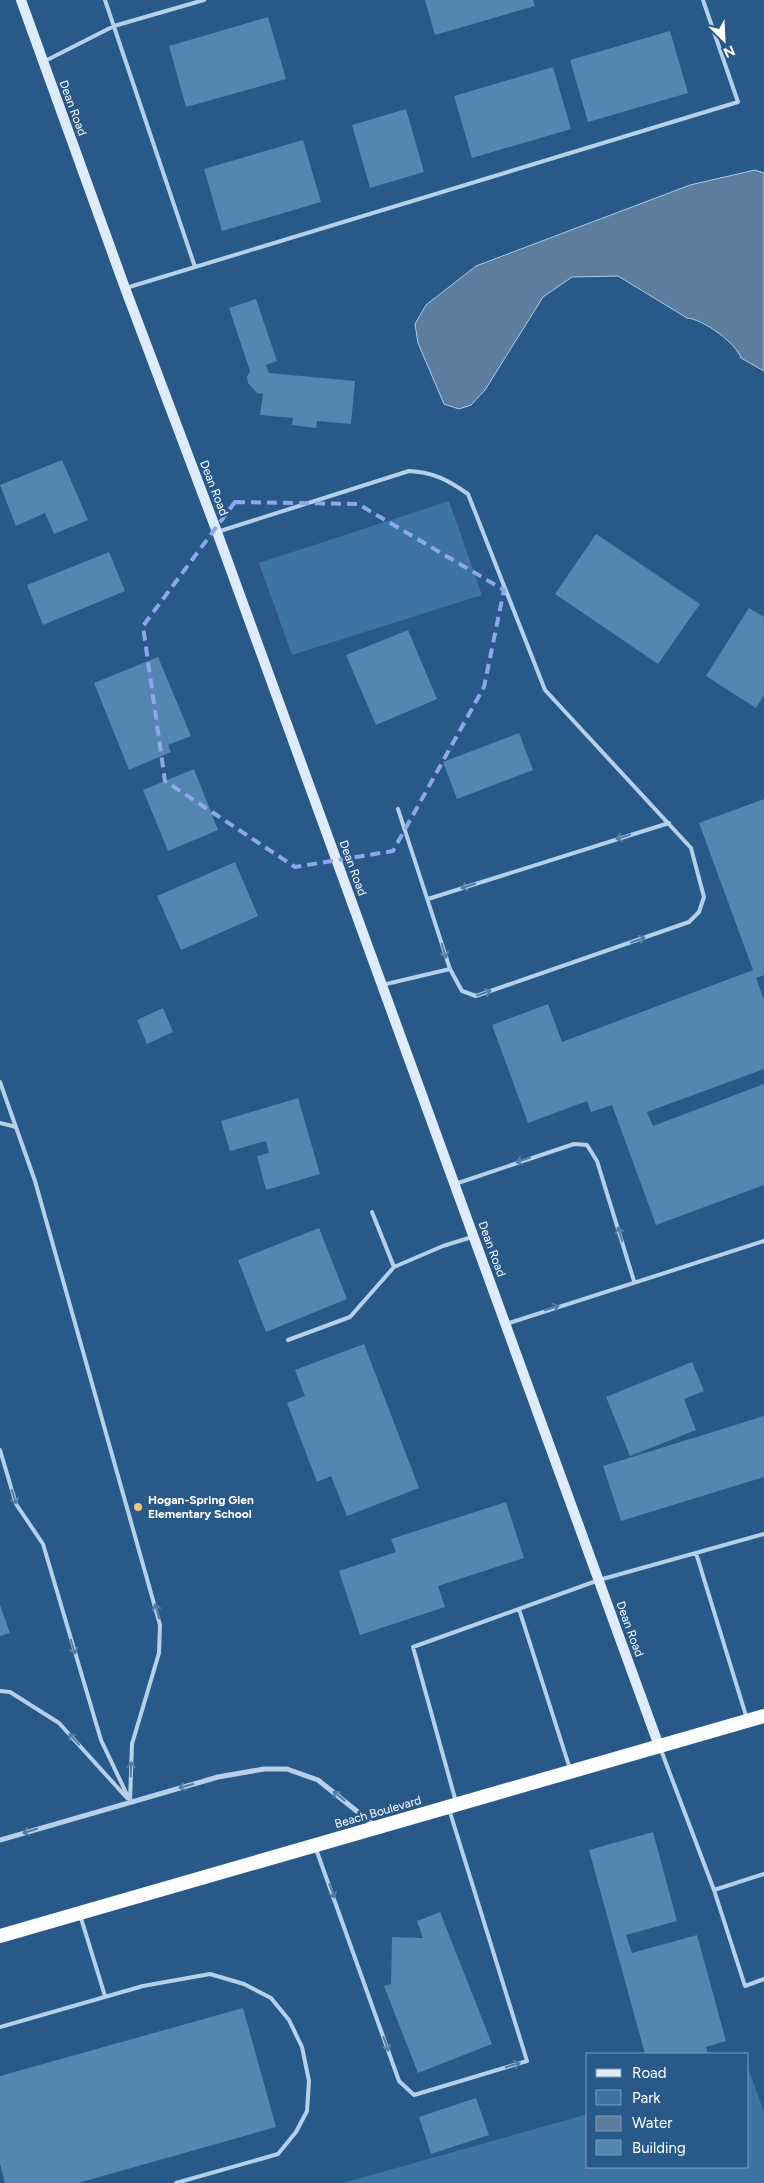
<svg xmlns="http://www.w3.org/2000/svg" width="764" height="2183" font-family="Figtree,sans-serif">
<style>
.green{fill:#3d74a4}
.water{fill:#5c7d9d;stroke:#aacce9}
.building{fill:#5585b1}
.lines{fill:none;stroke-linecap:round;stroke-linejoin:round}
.service{stroke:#b5d0e8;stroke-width:4}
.minor{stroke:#b5d0e8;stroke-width:5}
.secondary{stroke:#dfebf8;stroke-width:10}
.trunk{stroke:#fbfdfe;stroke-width:14}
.oneway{stroke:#527da5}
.marked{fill:none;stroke:#8ea6ec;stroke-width:4;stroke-dasharray:10 6;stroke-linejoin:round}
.poi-dot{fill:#f0c67c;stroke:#285988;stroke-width:2}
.labels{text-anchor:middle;stroke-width:5;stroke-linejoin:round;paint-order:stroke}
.street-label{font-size:12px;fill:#fff;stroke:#285988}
.poi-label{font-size:12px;font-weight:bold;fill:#fff;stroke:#285988;text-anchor:start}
</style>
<rect width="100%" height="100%" fill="#285988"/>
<path class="green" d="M 449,501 L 482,595 L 292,655 L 259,563 Z
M 748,2068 L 764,2112 L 764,2183 L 343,2183 L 588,2114 L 588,2167 L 748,2167 Z"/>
<path class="water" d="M 755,170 L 764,173 L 764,371 L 741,358 C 736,343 703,319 687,318 L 618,276 L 572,277 L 543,297 L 485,390 L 471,405 L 459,409 L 444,404 L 418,343 L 415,324 L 426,305 L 476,266 L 690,185 Z"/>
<path class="building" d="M 425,0 L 533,0 L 535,6 L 435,35 Z
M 268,17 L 286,79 L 186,107 L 169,46 Z
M 670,31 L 688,93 L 588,122 L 570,60 Z
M 553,67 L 571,129 L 472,158 L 454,96 Z
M 406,109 L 424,172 L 370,188 L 352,125 Z
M 303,140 L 321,202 L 222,231 L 204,169 Z
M 256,299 L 277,361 L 266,365 L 269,373 L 355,381 L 351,424 L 317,421 L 316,428 L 292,425 L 293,418 L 260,415 L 263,394 L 257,393 L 248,383 L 247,377 L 250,371 L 229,308 Z
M 62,460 L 88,520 L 54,534 L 45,513 L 16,526 L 0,485 Z
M 596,534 L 700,604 L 658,664 L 555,594 Z
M 109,552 L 125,591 L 43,625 L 27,585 Z
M 749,608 L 764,617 L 764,695 L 756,708 L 706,676 Z
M 408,630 L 437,699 L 376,725 L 346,655 Z
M 158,657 L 191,736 L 168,745 L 171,752 L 129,770 L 94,683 Z
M 519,733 L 533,770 L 457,799 L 443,762 Z
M 194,769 L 218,830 L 168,851 L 143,790 Z
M 764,799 L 764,975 L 756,978 L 764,1000 L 764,1069 L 647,1112 L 653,1126 L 764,1084 L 764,1185 L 656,1225 L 612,1105 L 591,1112 L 587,1101 L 528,1123 L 492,1025 L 548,1004 L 562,1042 L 753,970 L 699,823 Z
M 235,862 L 258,916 L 181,950 L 157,896 Z
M 163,1008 L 173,1032 L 147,1044 L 137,1020 Z
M 298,1098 L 320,1174 L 266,1190 L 257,1156 L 269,1153 L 266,1141 L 230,1151 L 221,1121 Z
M 319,1228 L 347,1299 L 266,1332 L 238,1260 Z
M 364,1344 L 419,1488 L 347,1516 L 331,1476 L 317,1482 L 287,1403 L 305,1396 L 295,1370 Z
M 692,1362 L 704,1391 L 684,1399 L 696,1430 L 630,1456 L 606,1397 Z
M 764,1416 L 764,1477 L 621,1521 L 603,1466 Z
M 506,1502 L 524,1558 L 438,1586 L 445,1607 L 360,1635 L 339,1571 L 396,1552 L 391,1539 Z
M 0,1605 L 10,1633 L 0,1636 Z
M 653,1832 L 677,1921 L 626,1935 L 632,1953 L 697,1935 L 726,2041 L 706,2047 L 708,2054 L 645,2054 L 589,1850 Z
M 440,1912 L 492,2044 L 418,2073 L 384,1986 L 391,1984 L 392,1937 L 423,1938 L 417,1921 Z
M 243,2008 L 276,2127 L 78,2183 L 5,2183 L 0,2164 L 0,2076 Z
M 476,2098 L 489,2135 L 431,2154 L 419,2117 Z"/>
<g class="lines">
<path class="service" d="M 105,0 L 195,267
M 45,61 L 114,26 L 204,0
M 126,288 L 738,102 L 703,0
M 217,532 L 409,471 C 433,472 448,480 468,494 L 545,690 L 691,848 L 704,897 L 699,912 L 689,922 L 476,996 L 462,991 L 450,969 L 398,809
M 428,899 L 669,823
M 382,985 L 450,969
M 0,1082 L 35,1181 L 160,1625 L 159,1653 L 132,1744 L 130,1801 L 101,1740 L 43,1544 L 16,1504 L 0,1450
M 0,1123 L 16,1127
M 455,1184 L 574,1144 L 587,1145 L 597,1161 L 634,1281
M 372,1212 L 394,1267
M 506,1324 L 764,1241
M 288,1340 L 350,1317 L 394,1267 L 443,1246 L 472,1237
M 696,1553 L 747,1719
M 519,1609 L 570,1769
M 0,1691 L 10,1692 L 59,1723 L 127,1798
M 661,1750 L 714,1890 L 745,1986 L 764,1979
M 456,1802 L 413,1647 L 599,1580 L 764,1534
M 316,1849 L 399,2081 L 414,2095 L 527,2061 L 449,1809
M 714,1890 L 764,1874
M 80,1915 L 105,1996
M 0,2027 L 143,1986 L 210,1974 L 244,1984 L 271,1998 L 289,2020 L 302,2047 L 309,2081 L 307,2111 L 296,2132 L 278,2154 L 176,2183"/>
<path class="minor" d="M 0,1840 L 218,1777 L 264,1769 L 287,1769 L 318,1780 L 374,1825"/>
<path class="secondary" d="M 21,0 L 125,288 L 217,532 L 659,1746"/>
<path class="trunk" d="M 0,1936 L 764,1716"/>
</g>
<defs><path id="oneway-shaft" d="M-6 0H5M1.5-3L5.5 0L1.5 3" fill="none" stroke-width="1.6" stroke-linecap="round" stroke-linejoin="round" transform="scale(1.25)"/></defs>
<g class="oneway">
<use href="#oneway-shaft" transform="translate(623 837) rotate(162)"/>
<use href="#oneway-shaft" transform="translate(468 886) rotate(162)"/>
<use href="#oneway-shaft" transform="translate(638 940) rotate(-19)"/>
<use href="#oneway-shaft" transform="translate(444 951) rotate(73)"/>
<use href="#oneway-shaft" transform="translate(484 993) rotate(-19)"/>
<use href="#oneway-shaft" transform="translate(523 1160) rotate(161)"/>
<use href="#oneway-shaft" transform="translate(620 1234) rotate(-107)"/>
<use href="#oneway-shaft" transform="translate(552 1308) rotate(-18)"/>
<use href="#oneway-shaft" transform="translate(14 1497) rotate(72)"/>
<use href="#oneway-shaft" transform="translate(157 1611) rotate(-106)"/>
<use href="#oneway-shaft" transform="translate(73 1647) rotate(73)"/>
<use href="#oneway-shaft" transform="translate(74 1739) rotate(-132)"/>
<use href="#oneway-shaft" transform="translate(131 1769) rotate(-88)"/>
<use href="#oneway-shaft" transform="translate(186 1786) rotate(164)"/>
<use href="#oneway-shaft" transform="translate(339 1796) rotate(-141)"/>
<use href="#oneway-shaft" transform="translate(30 1831) rotate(163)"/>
<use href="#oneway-shaft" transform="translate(332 1891) rotate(70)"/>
<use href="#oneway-shaft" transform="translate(386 2044) rotate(70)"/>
<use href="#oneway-shaft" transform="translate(513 2065) rotate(-17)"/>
</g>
<path class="marked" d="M 235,502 L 358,504 L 504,590 L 484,687 L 393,851 L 295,867 L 165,781 L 143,626 Z"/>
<circle class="poi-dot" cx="138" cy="1507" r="5"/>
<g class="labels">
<g class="street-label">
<text transform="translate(73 108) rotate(70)" y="4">Dean Road</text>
<text transform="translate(214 488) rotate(69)" y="4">Dean Road</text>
<text transform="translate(353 868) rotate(70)" y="4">Dean Road</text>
<text transform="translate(492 1249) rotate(70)" y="4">Dean Road</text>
<text transform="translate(630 1629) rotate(70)" y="4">Dean Road</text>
<text transform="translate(378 1812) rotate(-16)" y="4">Beach Boulevard</text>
</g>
<g class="poi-label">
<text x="148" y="1504">Hogan-Spring Glen<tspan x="148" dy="14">Elementary School</tspan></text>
</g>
</g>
<rect x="586" y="2053" width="162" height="115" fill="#285988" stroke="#7e9bb8"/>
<rect x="596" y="2069" width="25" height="8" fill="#dfebf8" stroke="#7e9bb8"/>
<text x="632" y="2078" font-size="15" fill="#ffffff">Road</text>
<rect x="596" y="2090" width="25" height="15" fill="#3d74a4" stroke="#7e9bb8"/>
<text x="632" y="2103" font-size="15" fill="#ffffff">Park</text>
<rect x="596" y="2116" width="25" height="15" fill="#5c7d9d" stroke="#7e9bb8"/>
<text x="632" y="2128" font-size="15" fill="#ffffff">Water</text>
<rect x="596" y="2140" width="25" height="15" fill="#5585b1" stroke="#7e9bb8"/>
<text x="632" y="2153" font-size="15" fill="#ffffff">Building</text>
<g transform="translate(724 40) rotate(156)" stroke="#285988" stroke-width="4" paint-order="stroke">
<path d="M0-4L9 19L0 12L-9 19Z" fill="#ffffff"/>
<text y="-8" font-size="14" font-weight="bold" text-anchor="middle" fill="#ffffff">N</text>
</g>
</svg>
